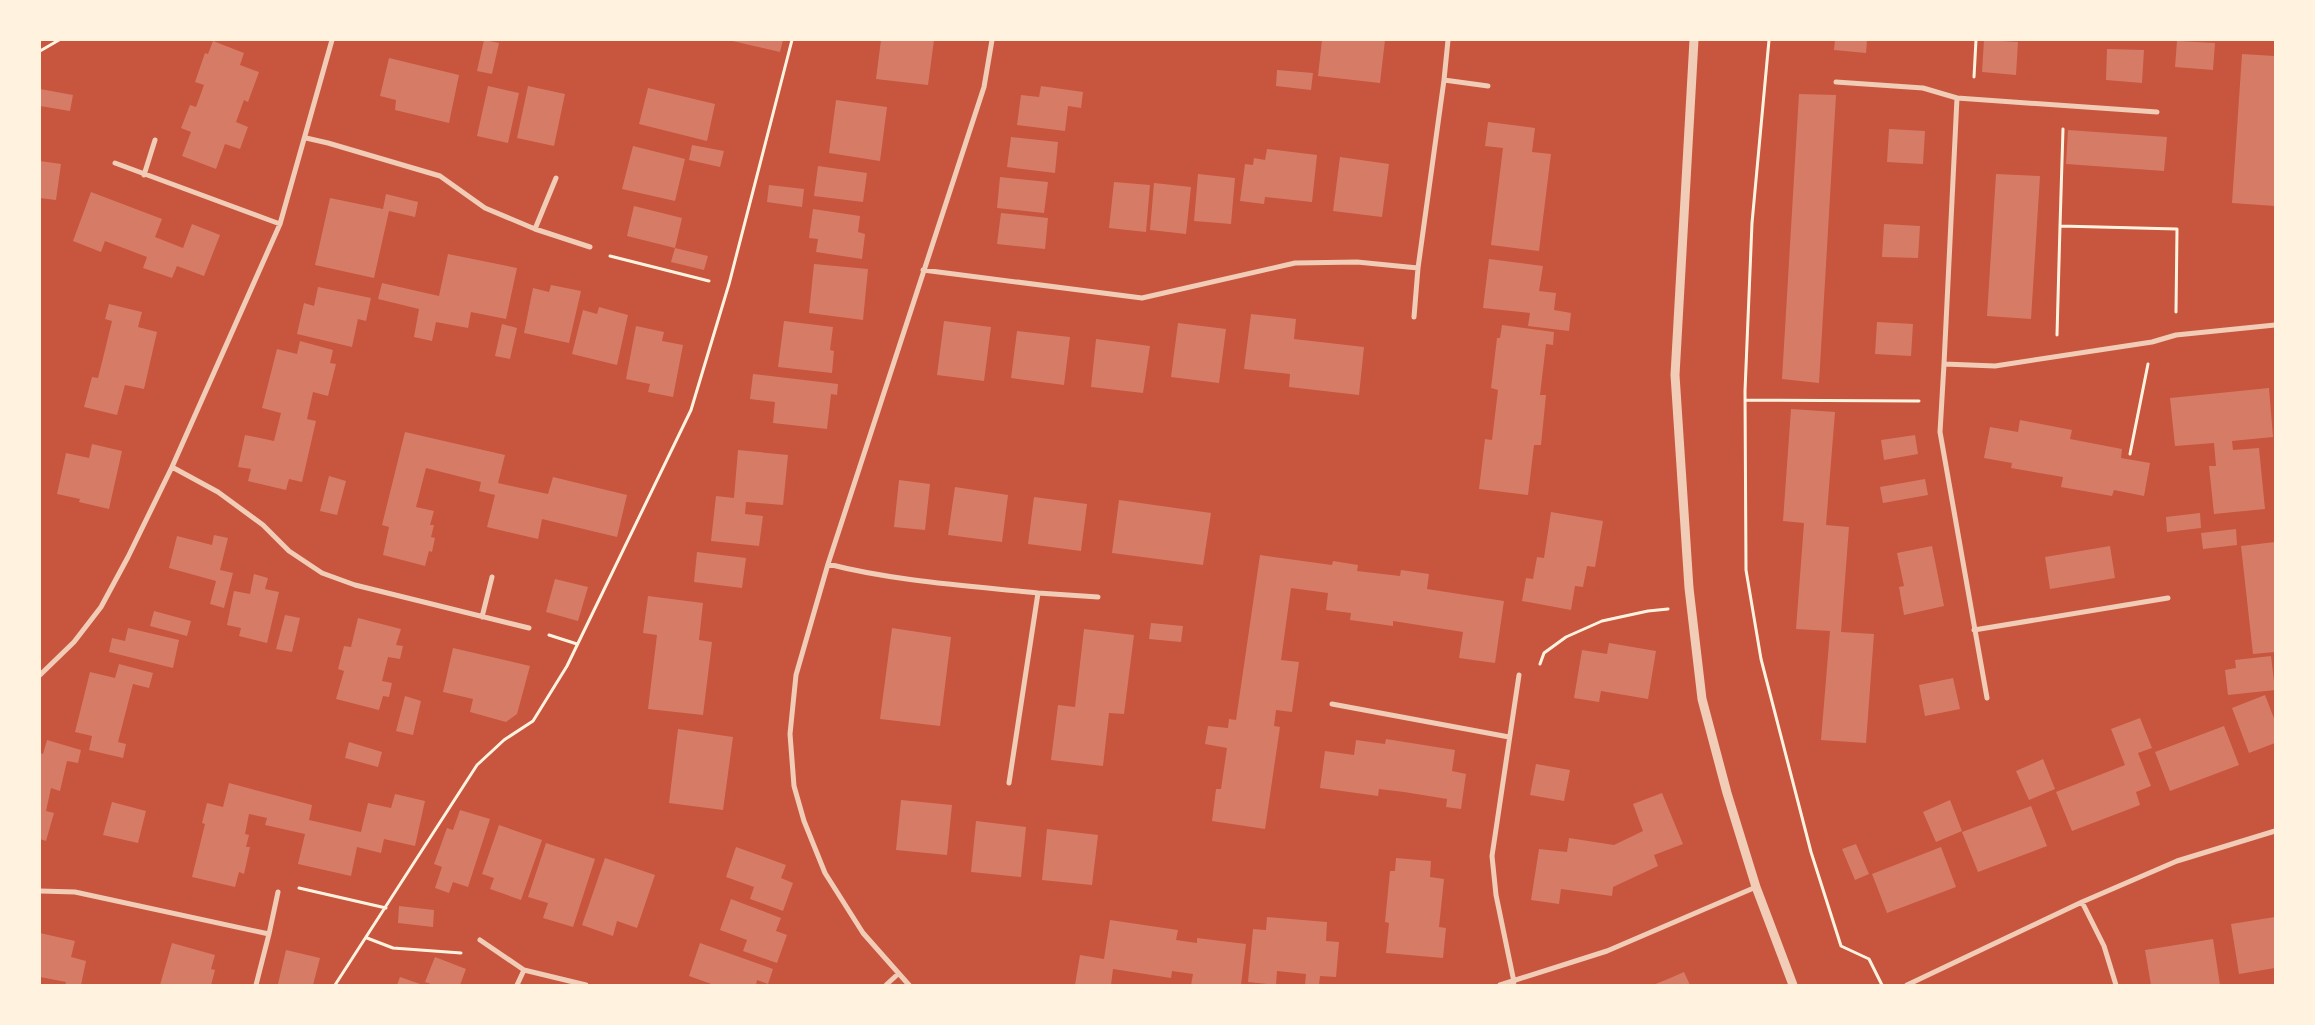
<svg xmlns="http://www.w3.org/2000/svg" width="2315" height="1025" font-family="'Alegreya Sans',sans-serif">
<style>
.building{fill:#d67c66}
.lines{fill:none;stroke-linecap:round;stroke-linejoin:round}
.path{stroke:#fff3e0;stroke-width:3}
.minor{stroke:#f1ccb7;stroke-width:5}
.tertiary{stroke:#f1ccb7;stroke-width:9}
</style>
<rect width="100%" height="100%" fill="#c8553d"/>
<path class="building" d="M 484,40 L 499,43 L 492,74 L 477,71 Z
M 728,40 L 783,40 L 780,52 Z
M 881,40 L 934,40 L 928,85 L 876,79 Z
M 1322,40 L 1385,40 L 1380,83 L 1318,76 Z
M 1835,40 L 1867,40 L 1866,53 L 1834,50 Z
M 1984,40 L 2018,42 L 2016,75 L 1982,72 Z
M 213,41 L 244,53 L 240,65 L 259,72 L 248,102 L 244,100 L 236,122 L 248,127 L 240,149 L 225,144 L 216,169 L 182,156 L 191,132 L 181,128 L 190,105 L 196,107 L 204,85 L 195,82 L 205,53 L 208,54 Z
M 2177,41 L 2215,43 L 2213,70 L 2175,67 Z
M 2107,49 L 2144,50 L 2142,83 L 2106,80 Z
M 2242,54 L 2275,56 L 2275,206 L 2232,203 Z
M 389,58 L 459,75 L 449,123 L 395,110 L 396,100 L 380,96 Z
M 1277,70 L 1313,73 L 1311,90 L 1276,86 Z
M 488,86 L 519,93 L 508,143 L 477,136 Z
M 528,86 L 565,94 L 554,146 L 517,138 Z
M 1041,86 L 1083,92 L 1081,108 L 1068,106 L 1065,131 L 1017,125 L 1021,95 L 1039,97 Z
M 648,88 L 715,104 L 707,141 L 639,124 Z
M 40,89 L 73,95 L 70,111 L 40,106 Z
M 1799,94 L 1836,95 L 1819,383 L 1782,379 Z
M 836,100 L 887,107 L 880,161 L 829,153 Z
M 1488,122 L 1535,128 L 1532,152 L 1551,154 L 1539,251 L 1491,245 L 1503,148 L 1485,146 Z
M 1889,129 L 1925,131 L 1923,164 L 1887,162 Z
M 2068,130 L 2167,137 L 2164,171 L 2066,164 Z
M 1011,137 L 1058,142 L 1055,173 L 1007,167 Z
M 692,145 L 724,151 L 720,167 L 689,160 Z
M 633,146 L 685,159 L 675,201 L 622,189 Z
M 1267,149 L 1317,155 L 1312,202 L 1265,197 L 1264,204 L 1240,201 L 1245,164 L 1253,165 L 1254,158 L 1265,160 Z
M 1340,157 L 1389,164 L 1382,217 L 1333,211 Z
M 40,161 L 61,164 L 56,200 L 40,198 Z
M 818,166 L 867,173 L 863,202 L 814,196 Z
M 1198,174 L 1235,178 L 1231,224 L 1194,221 Z
M 1996,174 L 2040,176 L 2031,319 L 1987,316 Z
M 1000,177 L 1048,182 L 1044,213 L 997,208 Z
M 1114,182 L 1150,185 L 1146,232 L 1109,228 Z
M 1154,183 L 1191,187 L 1186,234 L 1150,230 Z
M 769,185 L 804,189 L 802,207 L 767,202 Z
M 91,192 L 162,219 L 155,237 L 183,248 L 192,224 L 220,235 L 204,276 L 177,266 L 172,278 L 143,268 L 147,257 L 105,241 L 101,252 L 73,241 Z
M 386,194 L 418,202 L 415,217 L 389,211 L 374,278 L 315,265 L 330,198 L 383,209 Z
M 634,206 L 682,218 L 675,248 L 627,236 Z
M 813,209 L 860,216 L 858,232 L 865,234 L 862,259 L 816,252 L 818,239 L 809,238 Z
M 1001,213 L 1048,218 L 1045,249 L 997,244 Z
M 1884,224 L 1920,226 L 1918,258 L 1882,257 Z
M 675,248 L 708,256 L 704,270 L 671,262 Z
M 448,254 L 517,268 L 506,319 L 471,312 L 468,328 L 436,322 L 432,341 L 414,337 L 419,309 L 378,299 L 382,283 L 439,296 Z
M 1489,259 L 1543,266 L 1539,291 L 1556,293 L 1554,310 L 1571,313 L 1569,331 L 1528,326 L 1530,313 L 1483,308 Z
M 814,264 L 868,269 L 863,320 L 809,313 Z
M 551,285 L 581,291 L 569,343 L 524,333 L 533,288 L 549,292 Z
M 318,287 L 371,298 L 366,321 L 358,319 L 352,347 L 297,334 L 304,303 L 314,306 Z
M 109,304 L 142,312 L 138,327 L 157,332 L 144,389 L 125,385 L 117,415 L 84,407 L 92,377 L 98,378 L 105,350 L 112,321 L 105,319 Z
M 599,307 L 628,315 L 617,365 L 572,354 L 583,310 L 597,314 Z
M 1251,314 L 1296,319 L 1294,339 L 1364,347 L 1359,395 L 1289,387 L 1290,374 L 1244,369 Z
M 784,321 L 833,327 L 830,350 L 834,351 L 832,373 L 778,367 Z
M 944,321 L 991,327 L 984,381 L 937,375 Z
M 1877,322 L 1913,324 L 1911,356 L 1875,354 Z
M 1178,323 L 1226,329 L 1219,383 L 1171,377 Z
M 502,324 L 517,328 L 510,359 L 495,356 Z
M 1502,325 L 1554,332 L 1553,345 L 1546,344 L 1540,395 L 1546,395 L 1541,445 L 1534,445 L 1528,495 L 1479,489 L 1485,439 L 1492,440 L 1498,390 L 1491,388 L 1497,338 L 1500,338 Z
M 636,326 L 664,332 L 662,341 L 683,345 L 673,397 L 648,392 L 650,384 L 626,379 Z
M 1017,331 L 1070,337 L 1064,385 L 1011,378 Z
M 1096,339 L 1150,346 L 1143,393 L 1091,387 Z
M 300,341 L 333,350 L 330,363 L 336,364 L 328,396 L 313,392 L 307,419 L 316,421 L 302,482 L 289,479 L 286,490 L 248,481 L 251,469 L 238,467 L 245,435 L 274,441 L 281,413 L 262,408 L 277,349 L 297,354 Z
M 753,374 L 838,384 L 837,395 L 831,394 L 827,429 L 773,423 L 775,402 L 750,399 Z
M 2269,388 L 2273,437 L 2232,441 L 2233,450 L 2259,448 L 2265,509 L 2214,514 L 2209,466 L 2216,466 L 2214,443 L 2175,446 L 2170,398 Z
M 1791,409 L 1835,412 L 1826,525 L 1849,527 L 1841,632 L 1874,634 L 1866,743 L 1821,740 L 1830,631 L 1796,629 L 1804,523 L 1783,521 Z
M 2020,420 L 2072,430 L 2070,439 L 2122,449 L 2121,458 L 2150,463 L 2144,496 L 2114,490 L 2112,496 L 2061,487 L 2063,477 L 2011,468 L 2012,463 L 1984,458 L 1990,427 L 2018,432 Z
M 405,432 L 505,455 L 498,483 L 548,494 L 553,477 L 627,495 L 617,537 L 542,519 L 538,539 L 487,527 L 495,495 L 479,491 L 481,482 L 426,468 L 416,507 L 434,511 L 430,525 L 434,525 L 431,537 L 435,538 L 432,552 L 429,551 L 425,566 L 383,555 L 389,527 L 382,525 Z
M 1915,435 L 1918,454 L 1884,460 L 1881,440 Z
M 92,444 L 122,451 L 109,509 L 79,502 L 80,499 L 57,494 L 66,453 L 89,458 Z
M 738,450 L 788,455 L 783,505 L 746,502 L 745,514 L 763,516 L 759,546 L 711,541 L 716,496 L 734,498 Z
M 329,476 L 346,481 L 337,515 L 320,511 Z
M 1925,479 L 1928,495 L 1883,503 L 1880,487 Z
M 899,480 L 930,484 L 925,530 L 894,527 Z
M 955,487 L 1008,495 L 1002,542 L 948,535 Z
M 1034,497 L 1087,504 L 1081,551 L 1028,544 Z
M 1119,500 L 1211,513 L 1203,565 L 1112,553 Z
M 1551,512 L 1603,521 L 1595,567 L 1587,566 L 1583,587 L 1575,586 L 1571,610 L 1522,601 L 1526,578 L 1533,579 L 1537,557 L 1544,558 Z
M 2200,513 L 2201,528 L 2167,532 L 2166,517 Z
M 2236,529 L 2237,545 L 2203,549 L 2201,533 Z
M 214,535 L 228,538 L 220,570 L 233,573 L 224,608 L 210,604 L 216,581 L 169,568 L 177,536 L 212,545 Z
M 2275,542 L 2275,652 L 2253,654 L 2241,546 Z
M 1932,546 L 1944,606 L 1904,615 L 1899,587 L 1904,586 L 1897,553 Z
M 2110,546 L 2115,578 L 2050,589 L 2045,557 Z
M 697,552 L 746,558 L 742,588 L 694,582 Z
M 1260,555 L 1332,565 L 1333,561 L 1358,565 L 1357,571 L 1400,576 L 1401,570 L 1429,574 L 1427,589 L 1504,601 L 1495,663 L 1459,658 L 1463,632 L 1393,621 L 1393,626 L 1350,620 L 1351,613 L 1326,610 L 1328,593 L 1291,588 L 1281,660 L 1299,662 L 1292,712 L 1276,710 L 1274,726 L 1280,727 L 1265,829 L 1212,821 L 1216,789 L 1221,789 L 1227,748 L 1205,744 L 1208,726 L 1228,728 L 1229,719 L 1236,720 Z
M 254,574 L 268,578 L 265,589 L 279,592 L 267,643 L 239,636 L 241,628 L 227,625 L 234,591 L 250,594 Z
M 555,579 L 588,587 L 578,621 L 546,612 Z
M 648,596 L 703,603 L 699,640 L 712,642 L 703,715 L 648,709 L 657,635 L 643,633 Z
M 154,611 L 191,621 L 187,636 L 150,626 Z
M 285,615 L 300,618 L 292,652 L 276,649 Z
M 358,618 L 401,629 L 396,645 L 403,646 L 400,659 L 388,657 L 382,681 L 392,683 L 389,697 L 383,696 L 379,710 L 336,699 L 344,671 L 338,669 L 344,646 L 351,647 Z
M 1151,623 L 1183,626 L 1181,642 L 1149,639 Z
M 128,628 L 179,640 L 173,668 L 109,652 L 112,638 L 125,641 Z
M 892,628 L 951,637 L 940,726 L 880,719 Z
M 1084,629 L 1134,635 L 1124,714 L 1109,713 L 1103,766 L 1051,760 L 1058,705 L 1075,707 Z
M 1609,643 L 1656,651 L 1648,699 L 1601,691 L 1599,702 L 1574,698 L 1582,650 L 1607,654 Z
M 453,648 L 530,666 L 517,714 L 506,722 L 470,712 L 473,699 L 443,692 Z
M 2271,656 L 2275,690 L 2228,695 L 2225,670 L 2236,668 L 2235,660 Z
M 119,664 L 153,673 L 149,688 L 133,684 L 118,742 L 126,744 L 123,758 L 89,750 L 92,736 L 75,732 L 90,672 L 115,678 Z
M 1953,678 L 1960,709 L 1925,716 L 1919,685 Z
M 2265,695 L 2275,721 L 2275,743 L 2249,753 L 2232,708 Z
M 405,696 L 421,701 L 413,735 L 396,731 Z
M 2140,718 L 2152,748 L 2138,753 L 2151,786 L 2136,792 L 2140,805 L 2072,831 L 2056,792 L 2125,765 L 2111,729 Z
M 2224,726 L 2239,765 L 2170,791 L 2155,752 Z
M 678,729 L 733,737 L 723,810 L 669,803 Z
M 1386,739 L 1455,750 L 1452,771 L 1466,774 L 1461,809 L 1446,807 L 1447,799 L 1404,792 L 1379,789 L 1378,796 L 1320,788 L 1325,751 L 1354,755 L 1356,740 L 1385,744 Z
M 47,740 L 81,750 L 78,763 L 67,761 L 60,791 L 51,788 L 46,811 L 54,813 L 46,841 L 40,839 L 40,753 L 43,754 Z
M 349,742 L 382,752 L 378,767 L 345,758 Z
M 2043,759 L 2055,789 L 2029,800 L 2016,771 Z
M 1536,764 L 1570,770 L 1564,801 L 1530,795 Z
M 229,783 L 312,805 L 309,820 L 361,832 L 368,803 L 391,808 L 395,794 L 425,801 L 415,846 L 384,839 L 381,853 L 357,847 L 351,876 L 298,864 L 305,834 L 265,825 L 267,818 L 249,814 L 245,834 L 249,835 L 246,847 L 250,847 L 244,874 L 239,872 L 235,887 L 192,877 L 205,824 L 202,823 L 207,803 L 223,807 Z
M 1662,793 L 1683,844 L 1654,855 L 1658,866 L 1613,887 L 1612,896 L 1561,889 L 1559,904 L 1531,900 L 1539,849 L 1567,852 L 1569,838 L 1614,845 L 1643,831 L 1633,804 Z
M 901,800 L 952,805 L 947,855 L 896,850 Z
M 1950,800 L 1962,831 L 1936,842 L 1923,812 Z
M 112,802 L 146,811 L 138,843 L 103,835 Z
M 2031,806 L 2047,846 L 1978,872 L 1962,832 Z
M 460,810 L 490,819 L 468,887 L 453,882 L 449,893 L 435,888 L 442,867 L 434,864 L 447,828 L 453,830 Z
M 976,821 L 1026,827 L 1021,877 L 971,872 Z
M 499,825 L 542,840 L 521,900 L 490,889 L 494,878 L 482,874 Z
M 1047,829 L 1098,835 L 1092,885 L 1042,880 Z
M 546,843 L 595,859 L 573,927 L 543,918 L 548,903 L 528,897 Z
M 1856,844 L 1869,874 L 1855,880 L 1842,849 Z
M 736,847 L 786,865 L 781,878 L 793,883 L 783,911 L 750,899 L 754,887 L 726,877 Z
M 1941,847 L 1956,887 L 1887,913 L 1872,874 Z
M 605,858 L 655,875 L 637,928 L 617,921 L 613,936 L 582,925 Z
M 1396,858 L 1431,861 L 1430,877 L 1444,879 L 1439,927 L 1446,928 L 1443,958 L 1386,953 L 1389,923 L 1385,922 L 1390,871 L 1395,871 Z
M 731,899 L 781,918 L 776,931 L 787,935 L 777,963 L 743,951 L 747,940 L 720,930 Z
M 399,906 L 434,910 L 433,927 L 398,923 Z
M 1267,917 L 1327,922 L 1326,941 L 1339,942 L 1336,977 L 1320,976 L 1319,985 L 1305,985 L 1306,974 L 1277,971 L 1276,985 L 1248,982 L 1253,929 L 1266,930 Z
M 2275,917 L 2275,968 L 2239,974 L 2231,924 Z
M 1110,920 L 1178,930 L 1176,940 L 1197,943 L 1197,938 L 1246,944 L 1241,985 L 1191,985 L 1193,974 L 1172,971 L 1171,978 L 1113,969 L 1111,985 L 1075,985 L 1080,955 L 1104,959 Z
M 40,933 L 75,941 L 71,957 L 86,961 L 81,985 L 65,985 L 66,982 L 40,977 Z
M 2213,939 L 2220,985 L 2151,985 L 2145,950 Z
M 172,943 L 215,955 L 211,969 L 215,970 L 211,985 L 160,985 Z
M 700,943 L 773,969 L 768,984 L 757,980 L 756,985 L 714,985 L 689,976 Z
M 286,950 L 320,958 L 313,985 L 278,984 Z
M 435,957 L 466,969 L 460,985 L 434,985 L 425,982 Z
M 1684,972 L 1690,985 L 1653,985 L 1668,979 Z
M 400,977 L 423,985 L 397,985 Z"/>
<g class="lines">
<path class="path" d="M 1769,40 L 1752,223 L 1745,391 L 1746,570 L 1761,659 L 1811,852 L 1841,946 L 1869,959 L 1882,985
M 40,51 L 59,40
M 1974,77 L 1976,40
M 2063,129 L 2060,226 L 2177,229 L 2176,312
M 610,256 L 709,281
M 2057,335 L 2060,226
M 1745,400 L 1919,401
M 2130,454 L 2148,364
M 549,635 L 577,644
M 1540,664 L 1544,653 L 1566,637 L 1602,621 L 1648,611 L 1668,609
M 299,888 L 386,908
M 367,938 L 393,948 L 461,953
M 335,985 L 477,765 L 504,740 L 533,721 L 567,666 L 691,410 L 729,284 L 792,40"/>
<path class="minor" d="M 1444,80 L 1448,40
M 1836,82 L 1923,88 L 1957,98
M 306,138 L 328,143 L 440,176 L 485,208 L 535,229 L 590,247
M 115,163 L 280,224
M 144,175 L 155,140
M 535,229 L 556,178
M 923,270 L 1142,298 L 1295,263 L 1357,262 L 1418,268
M 1414,317 L 1418,268 L 1444,80 L 1488,86
M 1944,364 L 1957,98 L 2157,112
M 172,467 L 218,492 L 263,525 L 289,551 L 322,573 L 355,585 L 529,628
M 828,564 C 893,581 971,586 1038,593 L 1009,783
M 1038,593 L 1098,597
M 482,617 L 492,577
M 1974,630 L 2168,598
M 40,675 L 74,642 L 101,607 L 128,557 L 172,467 L 280,224 L 332,40
M 1987,698 L 1940,432 L 1944,364 L 1995,366 L 2152,342 L 2176,335 L 2275,325
M 1332,704 L 1509,737
M 40,891 L 75,892 L 269,934 L 256,985
M 2082,902 L 2104,946 L 2116,985
M 269,934 L 278,892
M 480,940 L 524,970
M 1514,982 L 1496,895 L 1492,856 L 1519,675
M 517,985 L 524,970 L 586,985
M 886,985 L 898,974
M 909,985 L 863,933 L 825,873 L 804,821 L 794,786 L 790,734 L 796,675 L 828,564 L 984,87 L 992,40
M 1500,985 L 1607,951 L 1756,887
M 1907,985 L 2082,902 L 2177,861 L 2275,831"/>
<path class="tertiary" d="M 1694,40 L 1675,375 L 1689,588 L 1702,699 L 1727,793 L 1756,887 L 1793,985"/>
</g>
<rect width="2315" height="1025" fill="none" stroke="#fff3e0" stroke-width="82"/>
</svg>
